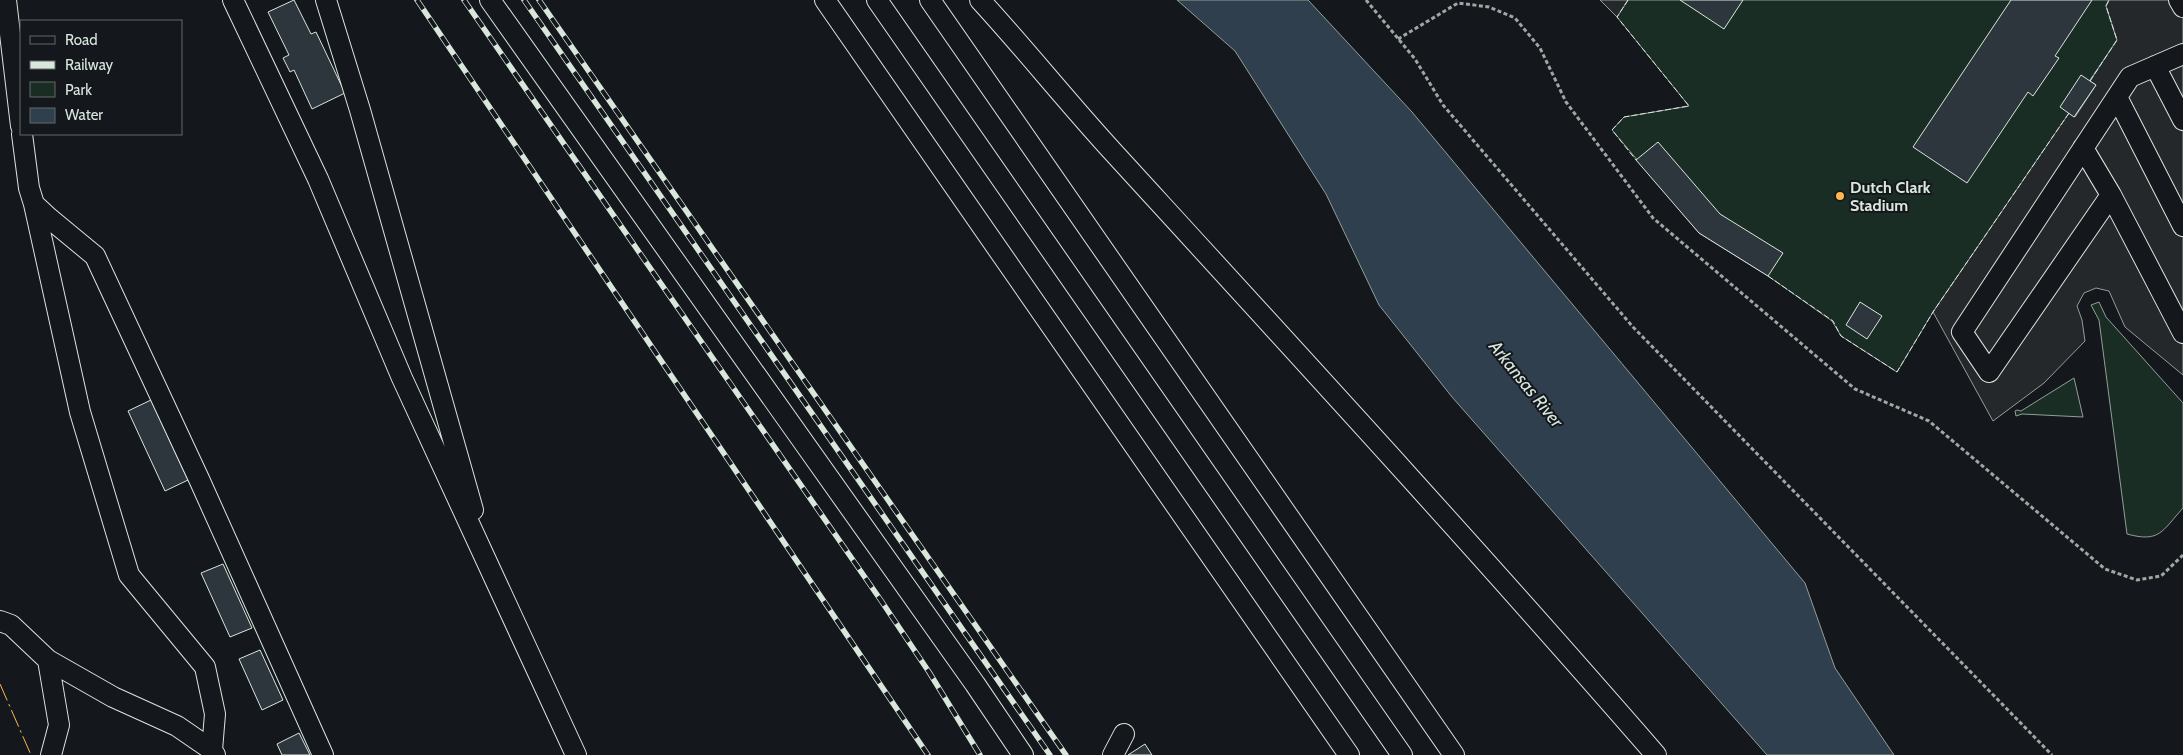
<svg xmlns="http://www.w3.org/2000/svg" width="2183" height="755" font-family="Cabin,sans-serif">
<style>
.green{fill:#1a2d24;stroke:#939e99}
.parking{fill:#24282b;stroke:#939e99}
.water{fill:#2f3f4d;stroke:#939e99}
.building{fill:#2c363c;stroke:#d8e6dc}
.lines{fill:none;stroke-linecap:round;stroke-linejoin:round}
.minor-casing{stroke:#d8e6dc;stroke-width:22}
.path{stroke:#9da8a2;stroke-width:3;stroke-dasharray:4 2.5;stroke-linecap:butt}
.minor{stroke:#14181c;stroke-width:20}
.rail-casing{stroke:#d8e6dc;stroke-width:5.5}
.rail{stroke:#14181c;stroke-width:4;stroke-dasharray:11;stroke-linecap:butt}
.fence{stroke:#d8e6dc;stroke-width:1;stroke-dasharray:6 2.5;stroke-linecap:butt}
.power{stroke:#ffb74d;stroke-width:1;stroke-dasharray:18 4 2.5 4;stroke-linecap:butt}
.poi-dot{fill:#ffb74d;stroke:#14181c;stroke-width:2}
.labels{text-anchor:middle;stroke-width:4;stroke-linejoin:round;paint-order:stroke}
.poi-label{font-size:16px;font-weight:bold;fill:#d8e6dc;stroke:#14181c;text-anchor:start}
.water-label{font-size:18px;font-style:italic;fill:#d8e6dc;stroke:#14181c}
</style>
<rect width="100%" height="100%" fill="#14181c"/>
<path class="green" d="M 1628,0 L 2109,0 L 2106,6 L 2117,40 L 2090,80 L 2096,85 L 2074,117 L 2069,114 L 1933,312 L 1897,372 L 1841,336 L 1832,321 L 1768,276 L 1699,233 L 1612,130 L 1624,117 L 1689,106 L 1617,17 Z
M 2099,302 L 2106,317 L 2183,403 L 2183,508 C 2162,531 2160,543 2127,534 L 2099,320 L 2091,305 Z
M 2074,378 L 2083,417 L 2022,414 L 2016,416 L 2015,411 L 2017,410 L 2021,411 Z"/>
<path class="parking" d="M 1600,0 L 1628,0 L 1617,17 Z
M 2109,0 L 2183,0 L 2183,375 L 2125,327 L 2109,291 L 2096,288 L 2084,293 L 2077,306 L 2082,320 L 2085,341 L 2044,383 L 1993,421 L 1933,312 L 2069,113 L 2075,117 L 2096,85 L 2090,81 L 2117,40 L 2106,6 Z"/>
<path class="water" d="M 1177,0 L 1308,0 L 1412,112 L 1805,583 L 1835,668 L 1894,755 L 1767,755 L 1452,397 L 1379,305 L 1326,194 L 1235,51 Z"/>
<path class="building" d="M 294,0 L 311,34 L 316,32 L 345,93 L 312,109 L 294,70 L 290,72 L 283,58 L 289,55 L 268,12 Z
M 1680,0 L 1743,0 L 1724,29 Z
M 2011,0 L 2092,0 L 2055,56 L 2059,58 L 2033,96 L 2028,92 L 1967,183 L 1913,147 Z
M 2081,75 L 2096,85 L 2074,117 L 2060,107 Z
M 1658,142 L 1720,214 L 1783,253 L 1768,276 L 1699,233 L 1636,160 Z
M 1860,302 L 1882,316 L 1867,339 L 1846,325 Z
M 151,400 L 188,480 L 165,491 L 128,411 Z
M 223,564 L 252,628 L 230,637 L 201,573 Z
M 260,650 L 283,700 L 262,710 L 239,659 Z
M 299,733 L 310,755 L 282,755 L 277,744 Z
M 1145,744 L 1152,755 L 1128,755 Z"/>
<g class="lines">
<g class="minor-casing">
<path id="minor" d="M 6,0 L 21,126
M 233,0 L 318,179 L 402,378 L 576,755
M 326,0 L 360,110 L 473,510
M 490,0 L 975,684 L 1023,755
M 825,0 L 1349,755
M 877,0 L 1402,755
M 930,0 L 1454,755
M 980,0 C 1026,50 1068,103 1114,153 C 1296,352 1479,551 1656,755
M 2179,0 L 2183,7
M 2155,66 L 2183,120
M 2117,97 L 2183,226
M 22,134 L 29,188 L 34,204 L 49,218 L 95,256 L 199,479 L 323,755
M 2083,148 L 2111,195 L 1989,372 L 1962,332 L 2130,77 L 2183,54
M 2111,195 L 2183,333
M 34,204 L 80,412 L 129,575 L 205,667 L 215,714 L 212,750
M 0,621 L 11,625 L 48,660 L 113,697 L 177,726 L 212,750 L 215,755
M 48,660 L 59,725 L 51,755
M 1113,755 L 1124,734"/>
</g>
<path class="path" d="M 1366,0 L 1415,59 L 1443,105 L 1633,327 L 2052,755
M 1398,39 L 1458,3 L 1489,7 L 1515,18 L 1540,48 L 1566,102 L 1653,218 L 1855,389 L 1929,421 L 2105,569 L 2137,580 L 2161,576 L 2183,555"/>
<use href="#minor" class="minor"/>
<g class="rail-casing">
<path id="rail" d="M 417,0 L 928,755
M 464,0 L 880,599 L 929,672 L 980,755
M 524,0 L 1050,755
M 539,0 L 1066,755"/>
</g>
<use href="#rail" class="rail"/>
<path class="fence" d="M 1628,0 L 1617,17 L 1689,106 L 1624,117 L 1612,130 L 1636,160
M 2090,81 L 2117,40 L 2106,6 L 2109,0
M 1768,276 L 1833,321 L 1841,336 L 1897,372 L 1933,312 L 2069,113"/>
<path class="power" d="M 0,684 L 31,755"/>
</g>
<circle class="poi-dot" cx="1840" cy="196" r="5"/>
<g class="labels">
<g class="poi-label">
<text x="1850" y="193">Dutch Clark<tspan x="1850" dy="18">Stadium</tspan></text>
</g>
<g class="water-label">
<text transform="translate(1526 384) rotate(51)" y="6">Arkansas River</text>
</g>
</g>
<rect x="20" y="20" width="162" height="115" fill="#14181c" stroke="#626a69"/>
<rect x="30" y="36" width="25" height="8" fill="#14181c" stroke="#626a69"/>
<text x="65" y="45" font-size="15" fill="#d8e6dc">Road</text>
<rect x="30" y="61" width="25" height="8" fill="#d8e6dc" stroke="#626a69"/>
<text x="65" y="70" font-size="15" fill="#d8e6dc">Railway</text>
<rect x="30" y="82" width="25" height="15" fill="#1a2d24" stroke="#626a69"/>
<text x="65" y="95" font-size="15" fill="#d8e6dc">Park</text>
<rect x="30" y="108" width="25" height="15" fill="#2f3f4d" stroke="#626a69"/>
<text x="65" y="120" font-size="15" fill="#d8e6dc">Water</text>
</svg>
